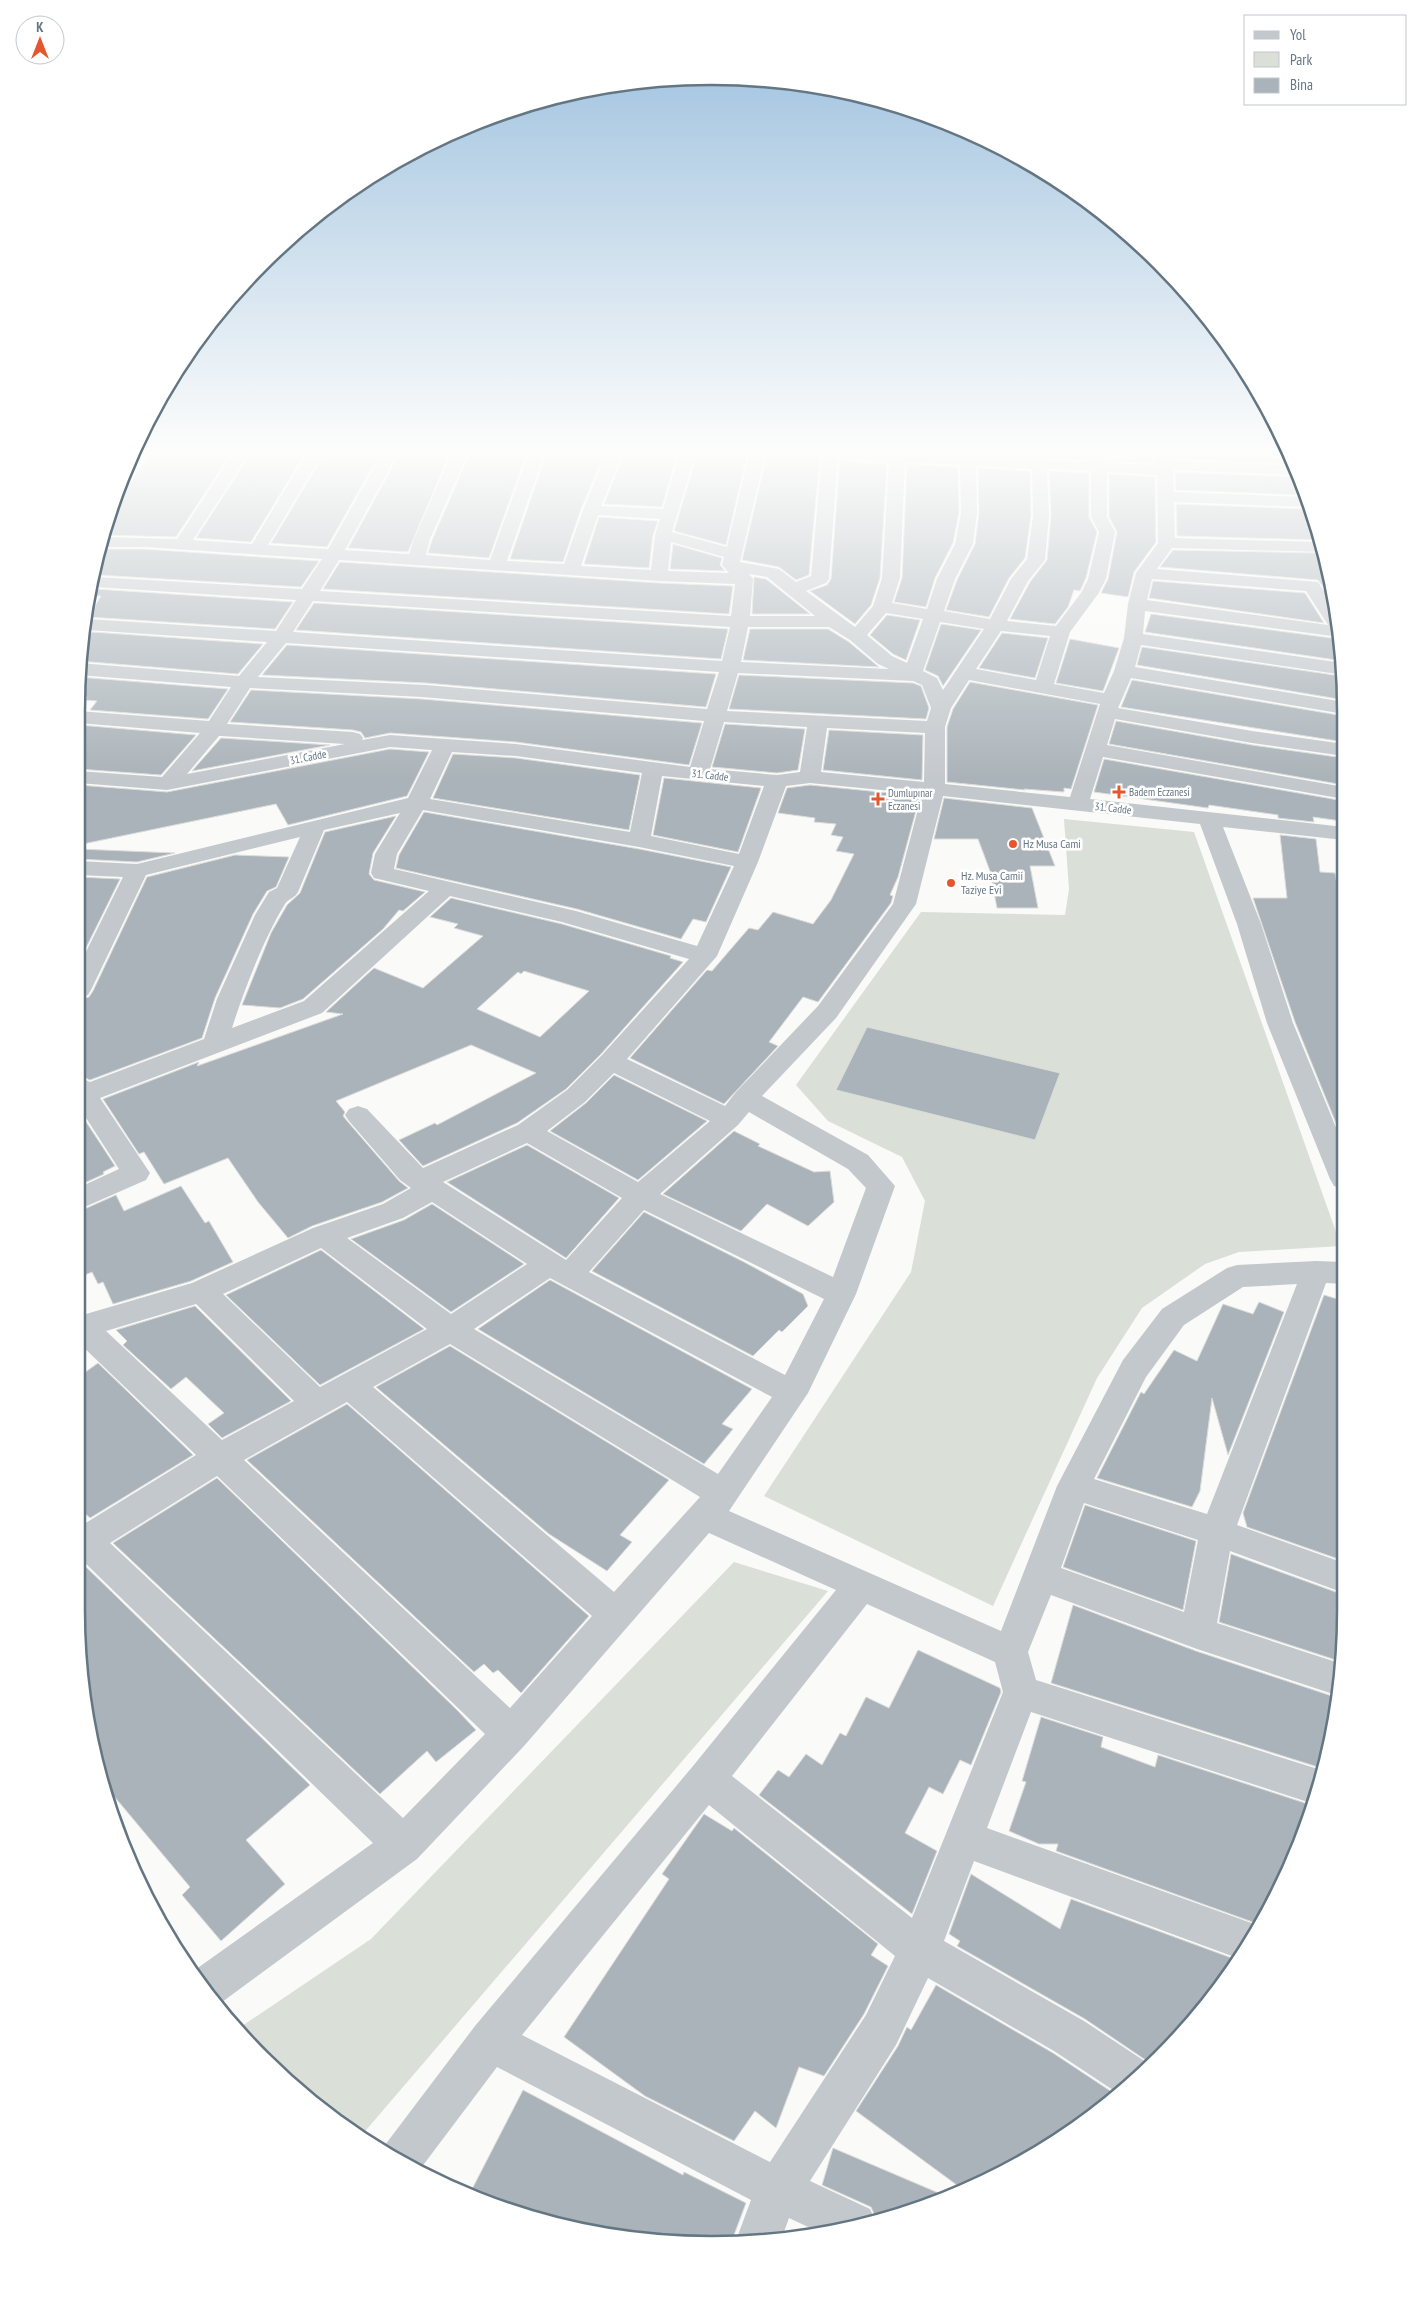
<svg xmlns="http://www.w3.org/2000/svg" width="1422" height="2321" font-family="'PT Sans Narrow',sans-serif">
<style>
.green{fill:#dadfd7}
.building{fill:#aab3b9;stroke:#dcdcda;fill-rule:evenodd}
.lines{fill:none;stroke-linecap:round;stroke-linejoin:round}
.minor{fill:#c3c8cc;fill-rule:evenodd}
.poi-dot{fill:#e4572e;stroke:#fff;stroke-width:2}
.labels{text-anchor:middle;stroke-width:5;stroke-linejoin:round;paint-order:stroke}
.far-street-label{font-size:11px;fill:#657683;stroke:#fff}
.far-poi-label{font-size:11px;fill:#657683;stroke:#fff;text-anchor:start}
.poi-label{font-size:12px;fill:#657683;stroke:#fff;text-anchor:start}
.rim{fill:none;stroke:#657683;stroke-width:2.5}
</style>
<rect width="100%" height="100%" fill="#fafaf8"/>
<path class="green" d="M 1064,819 L 1194,832 L 1341,1246 L 1239,1252 L 1205,1264 L 1142,1308 L 1097,1378 L 993,1606 L 764,1496 L 911,1272 L 925,1201 L 902,1157 L 828,1121 L 796,1085 L 921,912 L 1065,915 L 1069,889 Z
M 734,1562 L 828,1591 L 361,2136 L 325,2114 L 239,2028 L 371,1939 Z"/>
<path class="building" d="M 149,455 L 230,455 L 176,537 L 104,535 L 111,505 L 114,505 L 119,499 Z
M 250,455 L 304,455 L 251,542 L 196,538 Z
M 324,455 L 379,455 L 327,547 L 271,543 Z
M 399,455 L 449,455 L 408,552 L 348,548 Z
M 469,455 L 526,455 L 489,558 L 428,553 L 432,540 Z
M 546,455 L 604,455 L 581,509 L 563,562 L 510,559 Z
M 624,455 L 677,455 L 662,507 L 604,504 Z
M 697,455 L 747,455 L 726,545 L 674,531 Z
M 767,455 L 820,455 L 809,575 L 796,580 L 779,567 L 742,560 Z
M 1049,455 L 1085,455 L 1087,460 L 1049,458 Z
M 1135,455 L 1152,455 L 1153,463 L 1107,461 L 1107,458 L 1136,459 Z
M 1172,455 L 1275,455 L 1277,458 L 1284,458 L 1287,464 L 1173,458 Z
M 840,456 L 851,462 L 887,464 L 880,578 L 871,605 L 855,624 L 810,591 L 827,585 L 831,579 Z
M 907,464 L 958,467 L 959,513 L 953,543 L 935,578 L 926,607 L 894,602 L 902,578 Z
M 978,468 L 1030,471 L 1031,516 L 1025,558 L 1009,578 L 989,617 L 946,610 L 957,580 L 975,544 L 979,513 Z
M 1049,471 L 1089,473 L 1089,517 L 1097,532 L 1086,578 L 1080,591 L 1074,590 L 1068,607 L 1055,624 L 1010,619 L 1030,582 L 1047,560 L 1051,516 Z
M 1175,472 L 1295,477 L 1303,495 L 1176,490 Z
M 1109,474 L 1155,477 L 1156,542 L 1134,572 L 1128,597 L 1101,593 L 1108,579 L 1117,532 L 1109,517 Z
M 1176,504 L 1308,509 L 1321,540 L 1177,536 Z
M 599,517 L 658,521 L 653,535 L 649,568 L 584,564 Z
M 673,544 L 722,558 L 720,565 L 725,571 L 670,569 Z
M 102,549 L 144,549 L 319,561 L 301,587 L 96,575 Z
M 1173,550 L 1325,553 L 1333,601 L 1318,580 L 1160,567 Z
M 340,562 L 659,583 L 733,586 L 729,614 L 323,589 Z
M 754,577 L 766,579 L 810,614 L 752,614 Z
M 1153,581 L 1305,593 L 1324,623 L 1149,598 Z
M 94,588 L 95,589 L 293,602 L 275,629 L 88,617 L 101,596 L 92,596 Z
M 314,603 L 728,629 L 721,659 L 296,630 Z
M 1151,614 L 1339,639 L 1343,661 L 1145,632 Z
M 887,615 L 920,620 L 906,660 L 893,654 L 870,635 Z
M 941,624 L 981,630 L 943,686 L 938,676 L 925,670 Z
M 750,629 L 828,629 L 849,642 L 879,667 L 743,660 Z
M 92,632 L 263,644 L 238,674 L 79,661 L 82,647 Z
M 1002,633 L 1048,638 L 1035,678 L 979,668 Z
M 1070,639 L 1119,648 L 1103,691 L 1056,683 Z
M 287,645 L 716,674 L 706,707 L 426,683 L 262,675 Z
M 1142,647 L 1341,676 L 1344,678 L 1344,700 L 1137,665 Z
M 739,675 L 913,683 L 921,686 L 929,708 L 926,719 L 729,709 Z
M 78,677 L 228,689 L 208,719 L 90,710 L 97,701 L 85,700 L 87,697 L 78,697 Z
M 1132,680 L 1344,716 L 1344,742 L 1121,707 Z
M 970,682 L 1098,705 L 1071,789 L 1064,788 L 1064,792 L 1024,789 L 1025,790 L 947,782 L 947,727 L 953,709 Z
M 251,690 L 422,699 L 702,723 L 689,765 L 516,742 L 390,733 L 365,738 L 361,732 L 353,730 L 230,722 Z
M 1116,721 L 1252,745 L 1344,758 L 1344,785 L 1109,744 Z
M 725,724 L 805,729 L 798,770 L 777,773 L 712,767 Z
M 79,725 L 196,735 L 161,775 L 78,769 Z
M 829,730 L 923,735 L 922,780 L 823,770 Z
M 221,738 L 330,745 L 192,771 Z
M 390,749 L 429,752 L 407,796 L 288,825 L 276,804 L 78,845 L 78,785 L 167,792 Z
M 453,754 L 516,758 L 640,775 L 629,830 L 433,798 Z
M 1104,759 L 1344,801 L 1340,801 L 1341,821 L 1313,817 L 1314,822 L 1278,818 L 1278,815 L 1209,805 L 1208,808 L 1094,792 Z
M 664,778 L 761,788 L 738,852 L 653,835 Z
M 810,785 L 920,796 L 898,877 L 890,895 L 893,896 L 891,903 L 818,1002 L 803,997 L 769,1042 L 778,1046 L 724,1104 L 630,1058 L 707,970 L 712,971 L 749,928 L 758,930 L 773,912 L 813,924 L 831,900 L 854,854 L 836,851 L 843,837 L 831,835 L 836,824 L 814,822 L 815,818 L 778,813 L 787,788 Z
M 944,798 L 1032,808 L 1055,866 L 1030,866 L 1038,908 L 997,908 L 990,871 L 978,839 L 934,839 Z
M 424,812 L 639,849 L 731,867 L 706,922 L 693,919 L 681,939 L 577,909 L 396,868 L 399,855 Z
M 396,816 L 373,853 L 369,874 L 374,880 L 425,892 L 403,911 L 399,910 L 383,929 L 303,999 L 280,1008 L 242,1005 L 271,933 L 287,905 L 300,893 L 325,832 Z
M 1280,835 L 1316,839 L 1320,872 L 1335,873 L 1340,902 L 1344,902 L 1344,1143 L 1295,1022 L 1253,898 L 1287,898 Z
M 78,849 L 175,853 L 137,862 L 78,859 Z
M 235,855 L 289,857 L 276,887 L 267,891 L 253,914 L 215,998 L 202,1038 L 90,1080 L 79,1075 L 79,1000 L 89,997 L 93,991 L 147,877 Z
M 78,877 L 120,879 L 79,962 L 79,935 Z
M 451,898 L 562,924 L 671,956 L 670,958 L 683,962 L 601,1054 L 566,1089 L 517,1123 L 423,1166 L 399,1140 L 435,1123 L 437,1125 L 536,1073 L 471,1045 L 336,1101 L 345,1112 L 343,1116 L 348,1122 L 399,1181 L 408,1188 L 382,1202 L 312,1226 L 288,1238 L 258,1202 L 228,1158 L 164,1184 L 144,1152 L 139,1154 L 103,1099 L 199,1062 L 197,1066 L 343,1014 L 326,1012 L 374,968 L 423,988 L 483,936 L 454,928 L 458,924 L 430,917 ZM 524,971 L 589,991 L 540,1037 L 477,1009 L 518,972 L 521,974 Z
M 867,1027 L 1060,1073 L 1035,1140 L 836,1090 Z
M 614,1075 L 707,1121 L 638,1180 L 550,1131 L 586,1103 Z
M 79,1111 L 115,1166 L 103,1172 L 104,1174 L 80,1185 Z
M 734,1131 L 760,1144 L 758,1146 L 814,1172 L 830,1171 L 834,1202 L 808,1226 L 767,1204 L 741,1231 L 663,1194 Z
M 527,1145 L 619,1198 L 566,1258 L 447,1182 Z
M 181,1186 L 205,1223 L 209,1221 L 233,1262 L 191,1281 L 113,1304 L 103,1282 L 98,1284 L 92,1272 L 80,1277 L 80,1211 L 116,1195 L 124,1211 Z
M 432,1204 L 524,1264 L 451,1312 L 351,1239 L 404,1220 Z
M 644,1212 L 744,1262 L 803,1294 L 808,1306 L 782,1332 L 779,1330 L 753,1356 L 592,1271 Z
M 321,1250 L 424,1329 L 320,1385 L 226,1295 Z
M 550,1280 L 752,1389 L 722,1424 L 733,1429 L 704,1464 L 478,1329 Z
M 1324,1295 L 1344,1301 L 1344,1561 L 1247,1527 L 1243,1513 Z
M 1259,1302 L 1284,1312 L 1228,1455 L 1212,1398 L 1200,1491 L 1192,1507 L 1097,1478 L 1141,1392 L 1144,1394 L 1174,1350 L 1197,1361 L 1223,1304 L 1253,1314 Z
M 195,1306 L 291,1401 L 222,1438 L 208,1424 L 224,1413 L 186,1377 L 171,1389 L 123,1345 L 127,1341 L 116,1330 Z
M 450,1346 L 669,1480 L 620,1535 L 632,1542 L 607,1571 L 549,1534 L 376,1387 Z
M 98,1363 L 193,1455 L 90,1518 L 81,1510 L 80,1376 Z
M 347,1404 L 589,1616 L 521,1693 L 498,1670 L 493,1673 L 484,1664 L 474,1672 L 247,1460 Z
M 217,1478 L 456,1709 L 476,1730 L 436,1762 L 427,1751 L 380,1794 L 113,1543 Z
M 1085,1505 L 1196,1541 L 1183,1610 L 1063,1567 Z
M 1231,1554 L 1344,1595 L 1344,1652 L 1342,1662 L 1219,1622 Z
M 81,1562 L 310,1785 L 246,1840 L 285,1884 L 221,1941 L 182,1895 L 190,1887 L 103,1783 L 82,1693 Z
M 1073,1605 L 1196,1651 L 1335,1697 L 1321,1768 L 1051,1683 Z
M 918,1650 L 1000,1688 L 1001,1692 L 971,1765 L 960,1760 L 943,1794 L 929,1787 L 905,1833 L 937,1851 L 912,1914 L 759,1795 L 778,1770 L 789,1777 L 806,1754 L 822,1765 L 840,1733 L 846,1736 L 866,1697 L 889,1708 Z
M 1041,1717 L 1103,1737 L 1101,1747 L 1155,1767 L 1158,1755 L 1314,1806 L 1312,1814 L 1258,1924 L 1056,1851 L 1058,1844 L 1039,1844 L 1009,1831 L 1026,1782 L 1022,1781 Z
M 704,1814 L 732,1831 L 734,1828 L 878,1944 L 871,1955 L 888,1966 L 864,2014 L 824,2076 L 799,2067 L 776,2128 L 755,2111 L 734,2141 L 645,2096 L 564,2037 L 669,1879 L 662,1874 Z
M 971,1874 L 1060,1929 L 1071,1899 L 1240,1961 L 1153,2065 L 1085,2019 L 957,1946 L 960,1941 L 949,1934 Z
M 936,1985 L 1053,2053 L 1118,2096 L 1097,2114 L 992,2179 L 965,2191 L 856,2111 L 898,2046 L 907,2027 L 911,2030 Z
M 523,2090 L 683,2175 L 684,2172 L 746,2203 L 731,2243 L 711,2245 L 628,2239 L 507,2211 L 469,2195 Z
M 833,2148 L 948,2197 L 915,2211 L 877,2220 L 871,2207 L 822,2185 Z"/>
<g class="lines">
<path class="minor" d="M 232,455 L 248,455 L 193,540 L 252,544 L 306,455 L 322,455 L 268,545 L 328,549 L 381,455 L 397,455 L 345,550 L 409,554 L 414,539 L 451,455 L 467,455 L 430,539 L 426,555 L 490,560 L 528,455 L 544,455 L 507,561 L 564,564 L 583,510 L 606,455 L 622,455 L 601,506 L 663,509 L 679,455 L 695,455 L 672,532 L 727,547 L 749,455 L 765,455 L 740,562 L 779,569 L 796,582 L 811,576 L 822,455 L 838,455 L 829,579 L 826,583 L 806,591 L 855,627 L 873,606 L 882,578 L 889,462 L 851,460 L 846,458 L 843,455 L 977,455 L 1031,459 L 1031,455 L 1047,455 L 1047,460 L 1090,462 L 1088,455 L 1104,455 L 1106,463 L 1155,465 L 1154,455 L 1170,455 L 1171,460 L 1291,466 L 1295,475 L 1173,470 L 1174,492 L 1304,497 L 1308,507 L 1174,502 L 1175,538 L 1322,542 L 1324,552 L 1172,548 L 1157,569 L 1318,582 L 1334,606 L 1339,637 L 1145,611 L 1143,634 L 1343,663 L 1344,675 L 1141,645 L 1135,667 L 1344,702 L 1344,714 L 1131,678 L 1118,708 L 1252,731 L 1344,744 L 1344,756 L 1252,743 L 1115,719 L 1107,745 L 1344,787 L 1344,799 L 1103,757 L 1090,799 L 1344,827 L 1344,840 L 1223,827 L 1261,924 L 1293,1023 L 1344,1147 L 1344,1189 L 1334,1186 L 1330,1179 L 1267,1023 L 1237,924 L 1200,824 L 943,796 L 916,904 L 836,1018 L 762,1096 L 868,1155 L 895,1186 L 856,1294 L 808,1393 L 729,1511 L 1001,1631 L 1057,1486 L 1123,1360 L 1162,1309 L 1227,1268 L 1237,1265 L 1316,1261 L 1344,1262 L 1344,1284 L 1326,1283 L 1237,1525 L 1344,1563 L 1344,1593 L 1230,1551 L 1217,1623 L 1342,1664 L 1336,1695 L 1197,1649 L 1051,1595 L 1028,1652 L 1036,1680 L 1321,1770 L 1314,1804 L 1031,1712 L 987,1828 L 1257,1925 L 1240,1959 L 974,1861 L 944,1941 L 1084,2021 L 1152,2066 L 1119,2094 L 1054,2051 L 928,1978 L 896,2045 L 810,2181 L 870,2209 L 875,2220 L 821,2233 L 789,2218 L 781,2240 L 735,2243 L 751,2200 L 497,2067 L 418,2172 L 382,2149 L 475,2026 L 693,1766 L 836,1590 L 709,1533 L 524,1746 L 417,1859 L 218,2005 L 207,1996 L 192,1972 L 373,1843 L 81,1559 L 81,1523 L 84,1524 L 196,1455 L 80,1344 L 80,1312 L 86,1314 L 192,1283 L 313,1228 L 383,1204 L 411,1188 L 400,1180 L 349,1121 L 345,1115 L 349,1109 L 358,1106 L 367,1109 L 423,1168 L 518,1125 L 567,1090 L 602,1055 L 689,959 L 562,922 L 450,896 L 322,1013 L 100,1098 L 150,1173 L 146,1180 L 80,1209 L 80,1187 L 119,1169 L 79,1107 L 79,1077 L 90,1082 L 204,1039 L 217,999 L 255,915 L 269,892 L 277,888 L 300,837 L 146,875 L 91,990 L 88,995 L 79,998 L 79,966 L 123,877 L 78,875 L 78,861 L 137,864 L 408,798 L 432,750 L 390,747 L 167,790 L 78,783 L 78,771 L 162,777 L 200,733 L 78,723 L 78,711 L 209,721 L 231,687 L 78,675 L 79,663 L 239,676 L 267,642 L 87,630 L 88,619 L 276,631 L 296,600 L 95,587 L 96,577 L 302,589 L 322,559 L 144,547 L 102,547 L 104,537 L 177,539 ZM 905,462 L 960,465 L 961,513 L 955,544 L 937,579 L 927,609 L 892,603 L 900,578 ZM 976,466 L 1032,469 L 1033,516 L 1027,559 L 1011,579 L 990,619 L 944,611 L 955,579 L 973,544 L 977,513 ZM 1047,469 L 1091,471 L 1091,517 L 1099,532 L 1088,579 L 1081,593 L 1056,626 L 1007,621 L 1028,581 L 1045,560 L 1049,516 ZM 1107,472 L 1157,475 L 1158,543 L 1136,573 L 1128,604 L 1124,638 L 1114,671 L 1104,693 L 1054,684 L 1070,632 L 1098,594 L 1106,579 L 1115,532 L 1107,517 ZM 598,515 L 660,519 L 655,535 L 651,570 L 581,566 ZM 671,542 L 724,557 L 722,565 L 729,573 L 668,571 ZM 339,560 L 659,581 L 735,584 L 731,616 L 320,591 ZM 749,574 L 767,577 L 815,616 L 750,616 L 753,579 ZM 1152,579 L 1306,591 L 1328,625 L 1147,600 ZM 313,601 L 730,627 L 722,661 L 293,632 ZM 886,613 L 923,619 L 907,663 L 892,656 L 867,635 ZM 940,622 L 984,629 L 943,690 L 937,678 L 923,671 ZM 748,627 L 829,627 L 850,640 L 878,664 L 889,669 L 741,662 ZM 1001,631 L 1050,636 L 1036,680 L 976,669 ZM 286,643 L 719,672 L 707,709 L 426,685 L 258,677 ZM 738,673 L 913,681 L 922,685 L 931,708 L 927,721 L 727,711 ZM 969,680 L 1100,704 L 1070,797 L 945,784 L 945,727 L 951,708 ZM 250,688 L 422,697 L 704,721 L 690,767 L 516,744 L 390,735 L 362,740 L 363,738 L 360,734 L 353,732 L 227,724 ZM 724,722 L 807,727 L 800,772 L 777,775 L 710,769 ZM 827,728 L 925,733 L 924,782 L 821,772 ZM 219,736 L 221,736 L 345,744 L 187,774 ZM 452,752 L 516,756 L 642,773 L 630,832 L 430,799 ZM 662,776 L 764,786 L 739,854 L 651,836 ZM 810,783 L 922,794 L 893,904 L 818,1006 L 736,1092 L 725,1106 L 627,1059 L 717,956 L 758,862 L 786,786 ZM 423,810 L 639,847 L 734,866 L 697,946 L 576,911 L 394,869 L 397,854 ZM 400,813 L 375,854 L 371,873 L 374,878 L 429,891 L 304,1001 L 232,1028 C 244,990 264,938 285,904 C 288,899 295,898 298,892 L 324,830 ZM 614,1073 L 710,1121 L 638,1182 L 547,1131 L 585,1102 ZM 749,1112 L 848,1169 L 866,1188 L 833,1277 L 660,1194 L 738,1125 ZM 527,1143 L 622,1198 L 566,1260 L 443,1182 ZM 432,1202 L 527,1264 L 451,1314 L 347,1238 L 403,1218 ZM 644,1210 L 824,1299 L 785,1375 L 589,1272 ZM 321,1248 L 427,1329 L 320,1387 L 223,1294 ZM 550,1278 L 772,1397 L 718,1474 L 474,1329 ZM 1297,1284 L 1207,1514 L 1094,1479 L 1146,1377 L 1184,1325 L 1243,1287 ZM 196,1304 L 294,1401 L 222,1440 L 106,1331 ZM 450,1344 L 700,1497 L 614,1592 L 373,1387 ZM 347,1402 L 592,1616 L 510,1708 L 244,1460 ZM 217,1476 L 485,1734 L 403,1818 L 110,1543 ZM 1084,1503 L 1198,1540 L 1184,1612 L 1061,1568 ZM 867,1604 L 995,1662 L 1003,1692 L 912,1918 L 732,1776 ZM 709,1805 L 895,1956 L 866,2015 L 770,2162 L 522,2035 Z"/>
</g>
<linearGradient id="sky" x2="0" y2="1"><stop stop-color="#96bcdc"/><stop offset="0.58" stop-color="#fdfdfc"/><stop offset="1" stop-color="#fdfdfc" stop-opacity="0"/></linearGradient>
<rect width="1422" height="780" fill="url(#sky)"/>
<g class="poi-dot">
<path d="M1116.5 784.5h5v5h5v5h-5v5h-5v-5h-5v-5h5z"/>
<path d="M875.5 791.5h5v5h5v5h-5v5h-5v-5h-5v-5h5z"/>
<circle cx="1013" cy="844" r="5"/>
<circle cx="951" cy="883" r="5"/>
</g>
<g class="labels">
<g class="far-street-label">
<text transform="translate(308 757) rotate(-11)" y="4">31. Cadde</text>
<text transform="translate(710 775) rotate(6)" y="4">31. Cadde</text>
<text transform="translate(1113 808) rotate(6)" y="4">31. Cadde</text>
</g>
<g class="far-poi-label">
<text x="1129" y="796">Badem Eczanesi</text>
<text x="888" y="797">Dumlupınar<tspan x="888" dy="13">Eczanesi</tspan></text>
</g>
<g class="poi-label">
<text x="1023" y="848">Hz Musa Cami</text>
<text x="961" y="880">Hz. Musa Camii<tspan x="961" dy="14">Taziye Evi</tspan></text>
</g>
</g>
<path d="M0 0H1422V2321H0ZM711 85H711A626 626 0 0 1 1337 711V1610A626 626 0 0 1 711 2236H711A626 626 0 0 1 85 1610V711A626 626 0 0 1 711 85Z" fill="#fff" fill-rule="evenodd"/>
<path class="rim" d="M711 85H711A626 626 0 0 1 1337 711V1610A626 626 0 0 1 711 2236H711A626 626 0 0 1 85 1610V711A626 626 0 0 1 711 85Z"/>
<rect x="1244" y="15" width="162" height="90" fill="#ffffff" stroke="#c1c8cd"/>
<rect x="1254" y="31" width="25" height="8" fill="#c3c8cc" stroke="#c1c8cd"/>
<text x="1290" y="40" font-size="15" fill="#657683">Yol</text>
<rect x="1254" y="52" width="25" height="15" fill="#dadfd7" stroke="#c1c8cd"/>
<text x="1290" y="65" font-size="15" fill="#657683">Park</text>
<rect x="1254" y="78" width="25" height="15" fill="#aab3b9" stroke="#c1c8cd"/>
<text x="1290" y="90" font-size="15" fill="#657683">Bina</text>
<g transform="translate(40 40)"><circle r="24" fill="#ffffff" stroke="#c1c8cd"/>
<path d="M0-4L9 19L0 12L-9 19Z" fill="#e4572e"/>
<text y="-8" font-size="14" font-weight="bold" text-anchor="middle" fill="#657683">K</text>
</g>
</svg>
